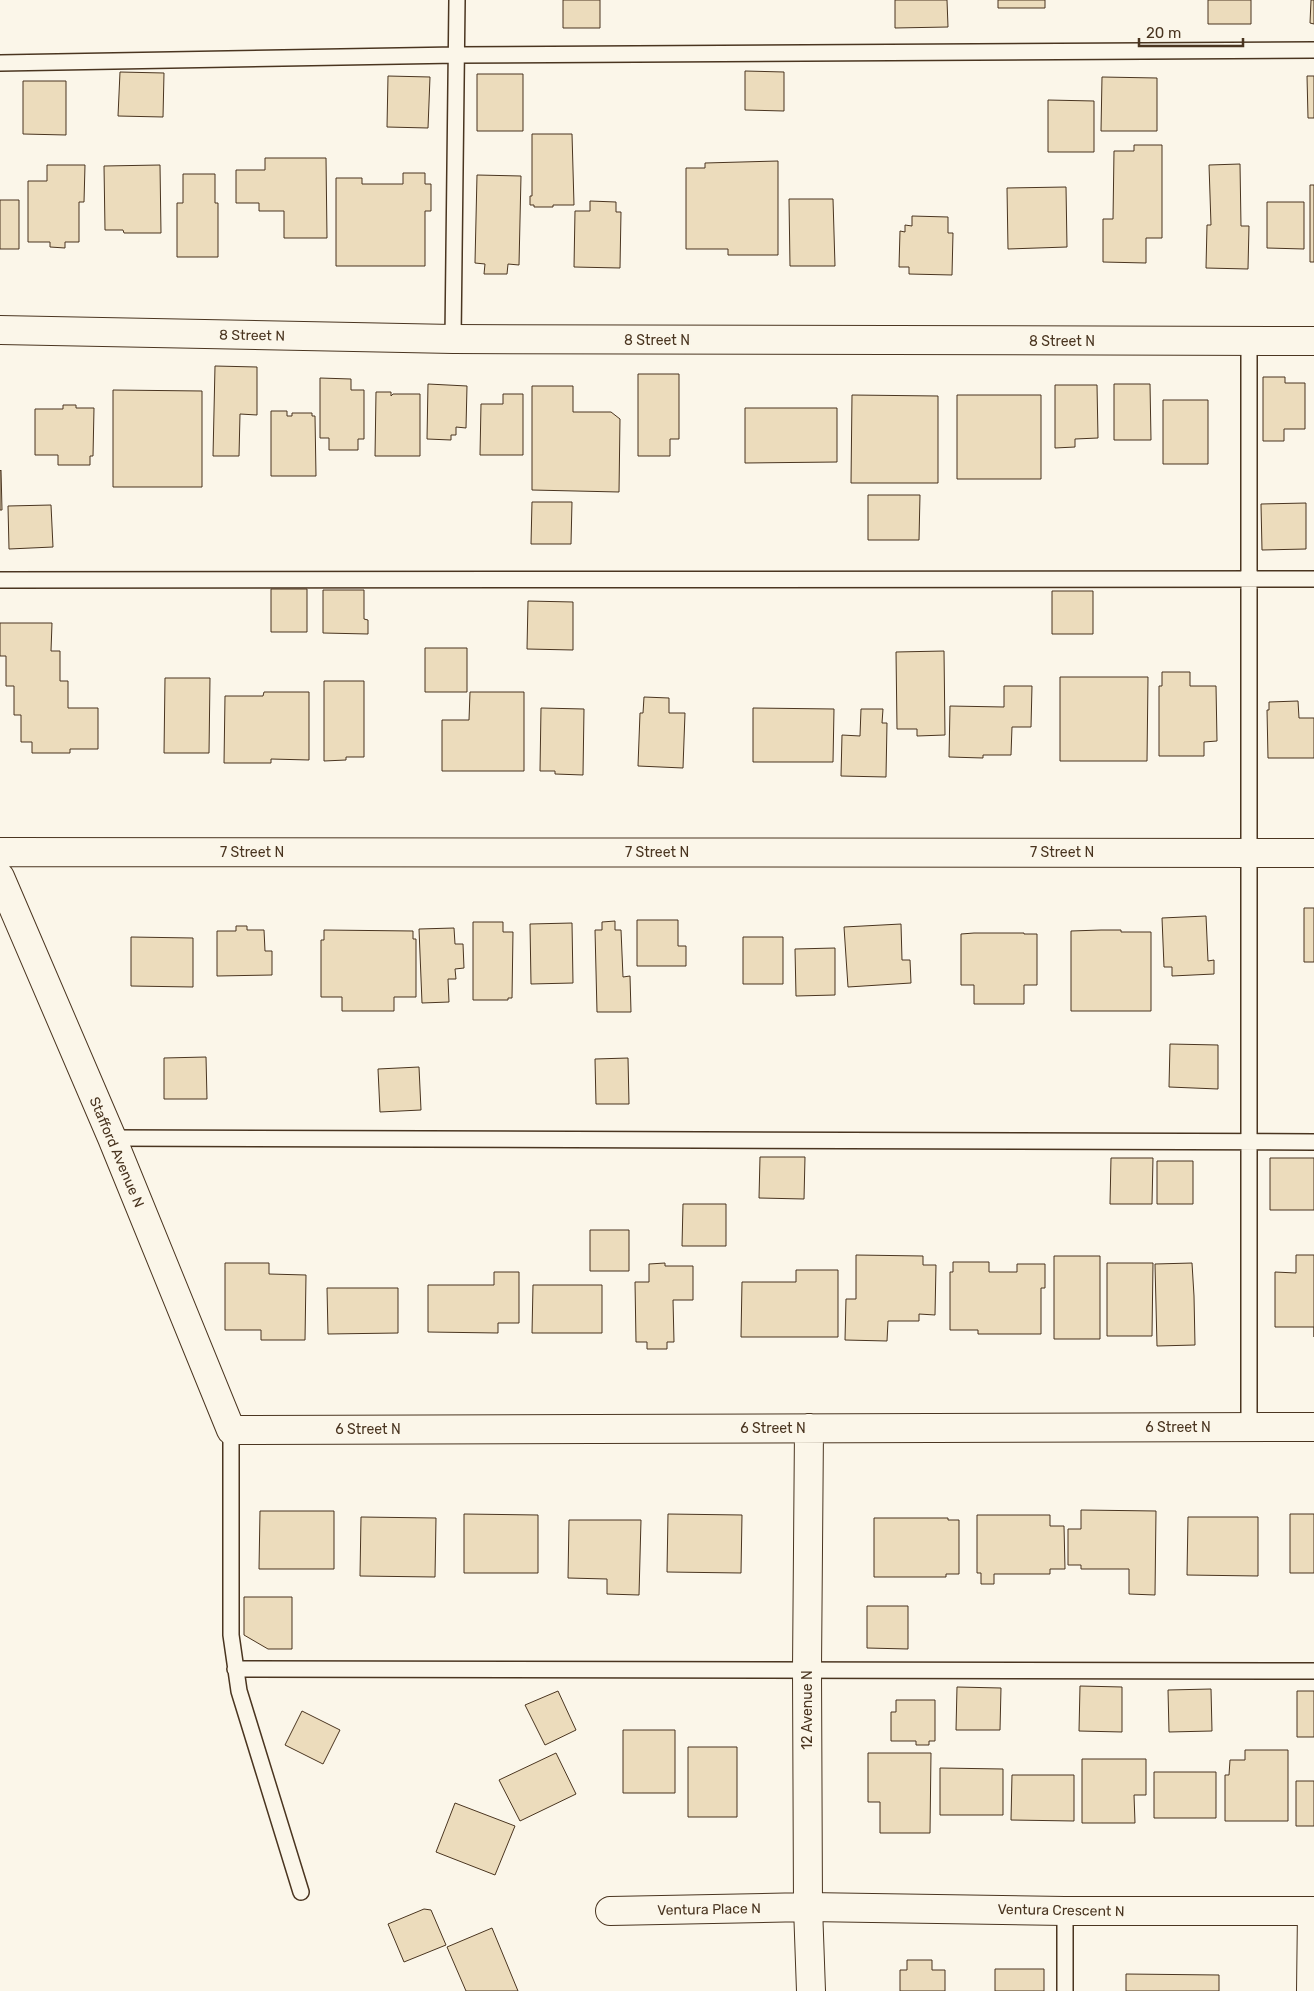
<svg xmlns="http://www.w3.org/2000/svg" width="1314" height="1991" font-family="Rubik,sans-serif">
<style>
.building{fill:#ecdcbc;stroke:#4a3520}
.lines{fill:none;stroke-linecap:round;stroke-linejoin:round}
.service-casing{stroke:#4a3520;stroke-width:18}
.minor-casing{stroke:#4a3520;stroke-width:30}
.service{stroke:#fbf6e9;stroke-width:15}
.minor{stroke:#fbf6e9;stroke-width:28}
.labels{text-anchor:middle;stroke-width:4;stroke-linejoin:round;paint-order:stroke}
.street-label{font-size:14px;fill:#4a3520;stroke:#fbf6e9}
</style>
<rect width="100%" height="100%" fill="#fbf6e9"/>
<path class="building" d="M 563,0 L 600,0 L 600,28 L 563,28 Z
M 895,0 L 947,0 L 948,27 L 895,28 Z
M 998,0 L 1045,0 L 1045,8 L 998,8 Z
M 1208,0 L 1251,0 L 1251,24 L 1208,24 Z
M 1311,0 L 1314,0 L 1314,24 L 1310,23 Z
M 745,71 L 784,72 L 784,111 L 745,110 Z
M 120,72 L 164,73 L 163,117 L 118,116 Z
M 477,74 L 523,74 L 523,131 L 477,131 Z
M 388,76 L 430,77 L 428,128 L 387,127 Z
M 1307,76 L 1314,76 L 1314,118 L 1308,118 Z
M 1102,77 L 1157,78 L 1157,131 L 1101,131 Z
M 23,81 L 66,81 L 66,135 L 23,134 Z
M 1048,100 L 1094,101 L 1094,152 L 1048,152 Z
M 532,134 L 572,134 L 574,205 L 553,205 L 553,207 L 534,207 L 534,205 L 530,205 L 530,196 L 532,196 Z
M 1134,145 L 1162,145 L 1162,238 L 1146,238 L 1146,263 L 1103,262 L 1103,219 L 1113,219 L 1114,151 L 1134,151 Z
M 265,158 L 326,158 L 327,238 L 284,238 L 284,211 L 259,211 L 259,203 L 236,203 L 236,170 L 265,170 Z
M 778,161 L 778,255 L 728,255 L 728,249 L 686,249 L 686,168 L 705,168 L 705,163 Z
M 1240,164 L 1241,226 L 1249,226 L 1248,269 L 1206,268 L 1207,225 L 1211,225 L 1209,165 Z
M 47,165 L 85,165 L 84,202 L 79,202 L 79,242 L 65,242 L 65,248 L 50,247 L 50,242 L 28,242 L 28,181 L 47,181 Z
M 160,165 L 161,233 L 124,233 L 123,230 L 105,230 L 104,166 Z
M 403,173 L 425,173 L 425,184 L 431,184 L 431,211 L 425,211 L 425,266 L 336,266 L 336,178 L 362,178 L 362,184 L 403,184 Z
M 183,174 L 215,174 L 215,203 L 218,203 L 218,257 L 177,257 L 177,203 L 183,203 Z
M 477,175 L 521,176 L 519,265 L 508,264 L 507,274 L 484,274 L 485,264 L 475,263 Z
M 1310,185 L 1314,185 L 1314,262 L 1310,262 Z
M 1066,187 L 1067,247 L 1008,249 L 1007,188 Z
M 789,199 L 833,199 L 835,266 L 790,266 Z
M 0,200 L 19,200 L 19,249 L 0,249 Z
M 590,201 L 616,202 L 616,212 L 621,212 L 620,268 L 574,267 L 575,211 L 590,211 Z
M 1267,202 L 1304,202 L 1304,249 L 1267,248 Z
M 912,216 L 948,217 L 948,233 L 953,233 L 952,275 L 909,274 L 909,267 L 899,267 L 900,231 L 905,232 L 905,225 L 912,226 Z
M 215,366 L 257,367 L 257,415 L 240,414 L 239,456 L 213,456 Z
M 638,374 L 679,374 L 679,439 L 670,439 L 670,456 L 638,456 Z
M 1263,377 L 1285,377 L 1285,383 L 1305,383 L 1305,429 L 1284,429 L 1284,441 L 1263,441 Z
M 320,378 L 351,379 L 351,390 L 364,390 L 364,439 L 358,439 L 358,450 L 329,450 L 329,438 L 320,438 Z
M 428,384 L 467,386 L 466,428 L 456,427 L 456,435 L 451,435 L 451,440 L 427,439 Z
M 1114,384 L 1150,384 L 1151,440 L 1114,440 Z
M 1055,385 L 1097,385 L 1098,438 L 1075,439 L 1075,447 L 1055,448 Z
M 532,386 L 573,386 L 573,412 L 611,412 L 620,419 L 619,492 L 532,490 Z
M 113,390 L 202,391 L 202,487 L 113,487 Z
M 376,392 L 391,392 L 391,396 L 393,394 L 420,394 L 420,456 L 375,456 Z
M 503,394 L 523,394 L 523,455 L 480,455 L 481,404 L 503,404 Z
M 852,395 L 938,396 L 938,483 L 851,483 Z
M 957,395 L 1041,395 L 1041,479 L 957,479 Z
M 1163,400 L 1208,400 L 1208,464 L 1163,464 Z
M 63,405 L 76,405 L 76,408 L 94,408 L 93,456 L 90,456 L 90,465 L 58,465 L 58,455 L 35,455 L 35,409 L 63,409 Z
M 745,408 L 837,408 L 837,462 L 745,463 Z
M 271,411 L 287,411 L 287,416 L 292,416 L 292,413 L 312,413 L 312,416 L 315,416 L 316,476 L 271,476 Z
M 1,470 L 2,510 L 0,510 L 0,471 Z
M 868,495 L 920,495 L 919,540 L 868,540 Z
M 532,502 L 572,502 L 571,544 L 531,544 Z
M 1306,503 L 1306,549 L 1262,550 L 1261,504 Z
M 51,505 L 53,547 L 9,549 L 8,506 Z
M 271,589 L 307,589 L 307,632 L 271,632 Z
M 323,590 L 364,590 L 364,619 L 368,620 L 368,634 L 323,633 Z
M 1052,591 L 1093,591 L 1093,634 L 1052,634 Z
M 528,601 L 573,602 L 573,650 L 527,649 Z
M 0,623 L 52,623 L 51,651 L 60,651 L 60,681 L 68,681 L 68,708 L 98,708 L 98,749 L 70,749 L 70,753 L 32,753 L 32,742 L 21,742 L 21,715 L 14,715 L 14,686 L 6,686 L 6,656 L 0,656 Z
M 425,648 L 467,648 L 467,692 L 425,692 Z
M 944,651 L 945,735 L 917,736 L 917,729 L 897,729 L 896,652 Z
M 1162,672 L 1190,672 L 1190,686 L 1216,686 L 1217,741 L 1204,742 L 1204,756 L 1159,756 L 1159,686 L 1162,686 Z
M 1060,677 L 1148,677 L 1147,761 L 1060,761 Z
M 165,678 L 210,678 L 209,753 L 164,753 Z
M 324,681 L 364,681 L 364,757 L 346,757 L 346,760 L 324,761 Z
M 1004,686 L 1032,686 L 1031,727 L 1012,727 L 1011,755 L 983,755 L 983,758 L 949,757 L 950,706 L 1004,707 Z
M 264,692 L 309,692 L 309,760 L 271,759 L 271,763 L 224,763 L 225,696 L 263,696 Z
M 470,692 L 524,692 L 524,771 L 442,771 L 442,720 L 469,720 Z
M 644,697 L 669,698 L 669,713 L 685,713 L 683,768 L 638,766 L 640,713 L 643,713 Z
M 1298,701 L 1299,718 L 1314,718 L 1314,758 L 1268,758 L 1267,710 L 1269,710 L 1269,702 Z
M 541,708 L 584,709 L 583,775 L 555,774 L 555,771 L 540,771 Z
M 753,708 L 834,709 L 833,762 L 753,762 Z
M 861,709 L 883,709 L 882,723 L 887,723 L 886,777 L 841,776 L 842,735 L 860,736 Z
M 1304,908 L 1314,908 L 1314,962 L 1304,962 Z
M 1206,916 L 1208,961 L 1214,960 L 1214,974 L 1172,976 L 1172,967 L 1164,967 L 1162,918 Z
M 637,920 L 678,920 L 678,946 L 686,946 L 686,966 L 637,966 Z
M 615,921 L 615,930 L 621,930 L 623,977 L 630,976 L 631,1012 L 597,1012 L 595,930 L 602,930 L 602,922 Z
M 473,922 L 503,922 L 503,932 L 513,932 L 512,998 L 508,998 L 508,1000 L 473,1000 Z
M 572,923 L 573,983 L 531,984 L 530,924 Z
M 901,924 L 902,960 L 910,960 L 911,983 L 848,987 L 844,927 Z
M 236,926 L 247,926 L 247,930 L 264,930 L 265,951 L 272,951 L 272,975 L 217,976 L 217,931 L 236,931 Z
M 454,928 L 455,944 L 463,944 L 464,968 L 455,969 L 456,979 L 448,979 L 449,1002 L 422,1003 L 419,929 Z
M 324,930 L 413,931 L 413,939 L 416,939 L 416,997 L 394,997 L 394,1011 L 342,1011 L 342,997 L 321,997 L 321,940 L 324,940 Z
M 1101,930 L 1121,930 L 1121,932 L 1151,932 L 1151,1011 L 1071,1011 L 1071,931 Z
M 974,933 L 1024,933 L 1024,934 L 1037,934 L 1037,985 L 1024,985 L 1024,1004 L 974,1004 L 974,985 L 961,985 L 961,934 Z
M 131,937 L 193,938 L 193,987 L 131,986 Z
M 743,937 L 783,937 L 783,984 L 743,984 Z
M 835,948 L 835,995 L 796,996 L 795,949 Z
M 1170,1044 L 1218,1045 L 1218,1089 L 1169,1087 Z
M 206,1057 L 207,1099 L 164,1099 L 164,1058 Z
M 628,1058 L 629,1104 L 596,1104 L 595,1059 Z
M 419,1067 L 421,1110 L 380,1112 L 378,1069 Z
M 760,1157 L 805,1157 L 804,1199 L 759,1198 Z
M 1111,1158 L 1153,1158 L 1152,1204 L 1110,1204 Z
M 1270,1158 L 1314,1158 L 1314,1210 L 1270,1210 Z
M 1157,1161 L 1193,1161 L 1193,1204 L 1157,1204 Z
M 683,1204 L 726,1204 L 726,1246 L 682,1246 Z
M 590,1230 L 629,1230 L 629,1271 L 590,1271 Z
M 856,1255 L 923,1256 L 923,1265 L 936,1265 L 935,1315 L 919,1314 L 919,1321 L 888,1321 L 887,1341 L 845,1340 L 846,1299 L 856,1299 Z
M 1296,1255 L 1314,1255 L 1314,1337 L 1314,1327 L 1275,1327 L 1275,1272 L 1296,1273 Z
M 1054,1256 L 1100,1256 L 1100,1339 L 1054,1339 Z
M 953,1262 L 989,1262 L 989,1272 L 1017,1272 L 1017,1264 L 1045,1264 L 1045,1288 L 1041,1288 L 1041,1334 L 978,1334 L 978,1330 L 950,1330 L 950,1272 L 953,1272 Z
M 225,1263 L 269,1263 L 269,1274 L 306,1275 L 305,1340 L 261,1340 L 261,1330 L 225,1330 Z
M 665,1263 L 665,1266 L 693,1266 L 693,1300 L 673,1300 L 674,1342 L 667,1342 L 667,1349 L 647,1349 L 647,1342 L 636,1342 L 635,1282 L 649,1282 L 649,1264 Z
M 1107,1263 L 1153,1263 L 1152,1336 L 1107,1336 Z
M 1192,1263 L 1194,1296 L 1195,1345 L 1157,1346 L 1155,1264 Z
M 796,1270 L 838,1270 L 838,1337 L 741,1337 L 742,1282 L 796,1282 Z
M 494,1272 L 519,1272 L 519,1323 L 498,1323 L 498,1333 L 428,1332 L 428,1285 L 494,1285 Z
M 533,1285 L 602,1285 L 602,1333 L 532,1333 Z
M 327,1288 L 398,1288 L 398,1333 L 328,1334 Z
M 1081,1510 L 1156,1511 L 1155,1595 L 1129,1594 L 1129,1569 L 1081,1569 L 1081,1565 L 1068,1565 L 1068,1529 L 1081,1529 Z
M 260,1511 L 334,1511 L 334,1569 L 259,1569 Z
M 464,1514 L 538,1515 L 538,1573 L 464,1573 Z
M 668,1514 L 742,1515 L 741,1573 L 667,1572 Z
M 1290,1514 L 1314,1514 L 1314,1573 L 1290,1573 Z
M 977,1515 L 1050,1515 L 1050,1526 L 1064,1526 L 1065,1569 L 1050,1569 L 1050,1574 L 994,1574 L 994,1584 L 981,1584 L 981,1573 L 977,1573 Z
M 361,1517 L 436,1518 L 435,1577 L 360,1576 Z
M 1188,1517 L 1258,1517 L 1258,1576 L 1187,1575 Z
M 874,1518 L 948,1518 L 948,1520 L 959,1520 L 959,1574 L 946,1574 L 946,1577 L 874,1577 Z
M 569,1520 L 641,1520 L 639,1595 L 607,1594 L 607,1579 L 568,1578 Z
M 244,1597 L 292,1597 L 292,1649 L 268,1649 L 244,1635 Z
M 867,1606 L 908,1606 L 908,1649 L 867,1648 Z
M 1080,1686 L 1122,1687 L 1122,1732 L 1079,1731 Z
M 957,1687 L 1001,1688 L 1000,1730 L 956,1730 Z
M 1211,1689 L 1212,1731 L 1169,1732 L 1168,1690 Z
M 558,1691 L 576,1730 L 545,1745 L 525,1705 Z
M 1297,1691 L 1314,1691 L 1314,1737 L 1297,1737 Z
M 896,1700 L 935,1700 L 935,1741 L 929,1741 L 929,1745 L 916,1745 L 916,1741 L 891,1741 L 891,1712 L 896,1712 Z
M 302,1711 L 340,1730 L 323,1764 L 285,1745 Z
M 623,1730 L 675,1730 L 675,1793 L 623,1793 Z
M 688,1747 L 737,1747 L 737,1817 L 688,1817 Z
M 1245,1750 L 1288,1750 L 1288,1821 L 1225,1821 L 1225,1775 L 1229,1775 L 1230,1760 L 1245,1760 Z
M 556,1753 L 576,1794 L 520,1821 L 499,1780 Z
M 868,1753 L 931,1753 L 930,1833 L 880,1833 L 880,1802 L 868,1802 Z
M 1082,1759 L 1146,1759 L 1146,1795 L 1134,1795 L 1135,1823 L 1082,1823 Z
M 940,1768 L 1003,1769 L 1003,1815 L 940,1815 Z
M 1154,1772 L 1216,1772 L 1216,1818 L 1154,1818 Z
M 1012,1775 L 1074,1775 L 1074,1821 L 1011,1820 Z
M 1296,1781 L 1314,1781 L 1314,1826 L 1296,1826 Z
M 455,1803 L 515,1826 L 495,1875 L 436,1852 Z
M 424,1909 L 431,1910 L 446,1945 L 404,1962 L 388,1924 Z
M 492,1928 L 518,1991 L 466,1991 L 447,1947 Z
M 907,1960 L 932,1960 L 932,1970 L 945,1970 L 945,1991 L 900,1991 L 900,1970 L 907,1970 Z
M 995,1969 L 1044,1969 L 1044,1991 L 995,1991 Z
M 1126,1974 L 1219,1975 L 1219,1991 L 1126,1991 Z"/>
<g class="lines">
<g class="service-casing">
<path id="service" d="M 0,63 L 457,55 L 1314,50
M 453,339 L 457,0
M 1249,341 L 1249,1427
M 0,580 L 1314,579
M 112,1138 L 1314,1142
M 231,1430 L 231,1635 L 239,1691 L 301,1892
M 235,1669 L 1314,1671
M 1065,1991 L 1065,1911"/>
</g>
<g class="minor-casing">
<path id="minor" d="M 0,330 L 453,339 L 1314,341
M 0,852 L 1314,853
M 0,877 L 112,1138 L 231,1430 L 1314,1427
M 809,1428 L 807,1669 L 808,1907 L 811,1991
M 610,1911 L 808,1907 L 1065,1911 L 1314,1911
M 1311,1991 L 1312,1911"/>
</g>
<use href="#service" class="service"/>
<use href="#minor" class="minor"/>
</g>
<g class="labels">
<g class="street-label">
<text transform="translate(252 335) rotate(1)" y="5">8 Street N</text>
<text x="657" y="345">8 Street N</text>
<text x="1062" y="346">8 Street N</text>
<text x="252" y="857">7 Street N</text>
<text x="657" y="857">7 Street N</text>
<text x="1062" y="857">7 Street N</text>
<text transform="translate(117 1152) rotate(67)" y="5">Stafford Avenue N</text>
<text x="1178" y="1432">6 Street N</text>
<text x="773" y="1433">6 Street N</text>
<text x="368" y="1434">6 Street N</text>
<text transform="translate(807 1710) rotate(-90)" y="5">12 Avenue N</text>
<text transform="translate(709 1909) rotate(-1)" y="5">Ventura Place N</text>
<text transform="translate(1061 1910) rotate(1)" y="5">Ventura Crescent N</text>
</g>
</g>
<path d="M1139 38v8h104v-8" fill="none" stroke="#4a3520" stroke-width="2.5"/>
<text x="1146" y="38" font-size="15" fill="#4a3520" stroke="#fbf6e9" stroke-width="4" paint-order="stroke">20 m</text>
</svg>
